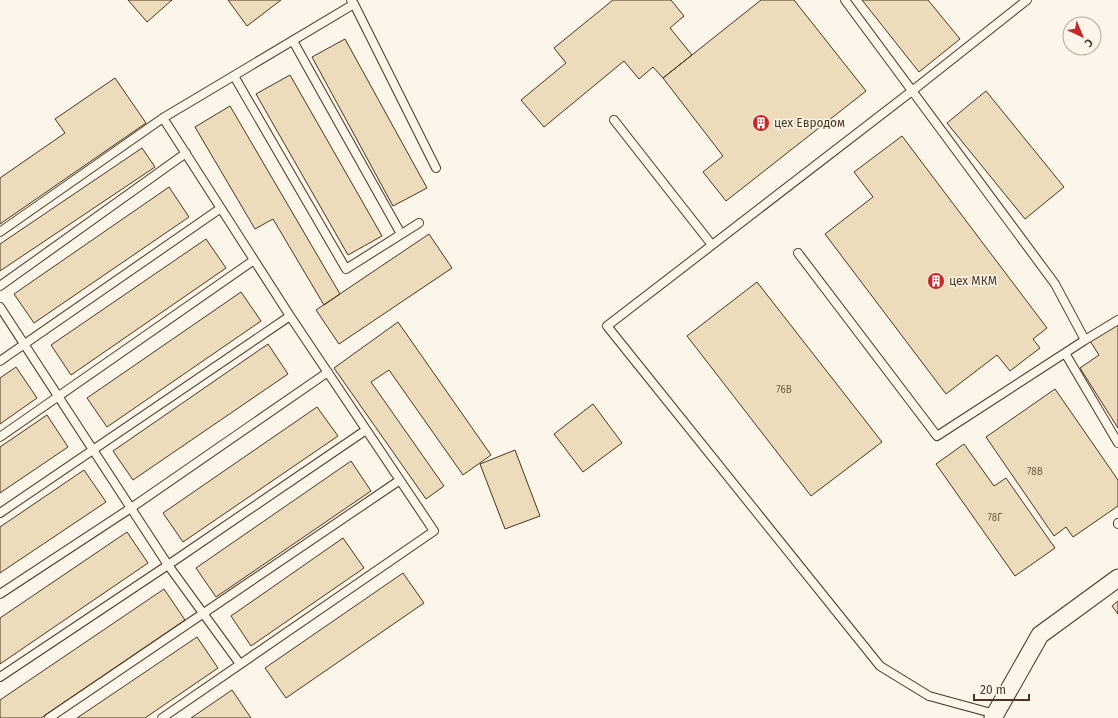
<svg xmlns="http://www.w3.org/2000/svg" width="1118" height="718" font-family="'Fira Sans',sans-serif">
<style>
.building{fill:#ecdcbc;stroke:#4a3520}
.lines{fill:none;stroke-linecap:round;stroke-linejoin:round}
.service-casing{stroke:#4a3520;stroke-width:10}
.minor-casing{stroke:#4a3520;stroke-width:19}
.service{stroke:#fbf6e9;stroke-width:8}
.minor{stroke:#fbf6e9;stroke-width:17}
.labels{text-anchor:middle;stroke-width:3;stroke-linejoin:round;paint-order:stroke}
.number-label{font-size:10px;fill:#725f47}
.poi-label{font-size:12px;fill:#4a3520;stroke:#fbf6e9;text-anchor:start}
</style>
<rect width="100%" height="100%" fill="#fbf6e9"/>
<path class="building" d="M 128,0 L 172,0 L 147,22 Z
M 228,0 L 281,0 L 247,26 Z
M 613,0 L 671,0 L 684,16 L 670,28 L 692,55 L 663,78 L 653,67 L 639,79 L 624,61 L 544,127 L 521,100 L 566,63 L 554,48 Z
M 761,0 L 794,0 L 866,91 L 726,201 L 703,172 L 723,156 L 663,78 Z
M 862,0 L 928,0 L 960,39 L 919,72 Z
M 345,39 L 427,188 L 393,206 L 312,57 Z
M 290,75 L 382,236 L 348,255 L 256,94 Z
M 115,78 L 146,123 L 0,224 L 0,178 L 65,133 L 55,119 Z
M 986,91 L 1064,187 L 1025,219 L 947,123 Z
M 230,106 L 340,294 L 324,305 L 273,219 L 255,229 L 195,127 Z
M 902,136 L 1047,328 L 1033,339 L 1040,348 L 1010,371 L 997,355 L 946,394 L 825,234 L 873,197 L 854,172 Z
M 142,148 L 155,167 L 0,271 L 0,244 Z
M 169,187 L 189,217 L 34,323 L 14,294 Z
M 429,234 L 452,268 L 339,344 L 316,310 Z
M 206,239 L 226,268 L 71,375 L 51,345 Z
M 757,282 L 882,442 L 811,496 L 687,336 Z
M 241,292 L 261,321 L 107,427 L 87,398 Z
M 398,322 L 491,455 L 463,475 L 389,370 L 371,382 L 444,486 L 426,499 L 334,368 Z
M 1118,324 L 1118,428 L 1080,368 L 1099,355 L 1090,341 Z
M 268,344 L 288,374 L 133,480 L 113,451 Z
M 16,367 L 37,398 L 0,424 L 0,378 Z
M 1055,389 L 1118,480 L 1118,506 L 1073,537 L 1066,527 L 1054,536 L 986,437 Z
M 593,404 L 622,443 L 583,472 L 554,434 Z
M 317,407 L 338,436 L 183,542 L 163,513 Z
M 47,415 L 68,447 L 0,493 L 0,447 Z
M 964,444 L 994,486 L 1006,478 L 1055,548 L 1015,576 L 936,464 Z
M 515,450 L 540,516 L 505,529 L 480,464 Z
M 351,461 L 371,491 L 216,597 L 196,568 Z
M 84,470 L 106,502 L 0,573 L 0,527 Z
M 127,532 L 148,563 L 0,664 L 0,618 Z
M 343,538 L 364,568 L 251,646 L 231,616 Z
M 403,573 L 424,603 L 286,698 L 265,668 Z
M 164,589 L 185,620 L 41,718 L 0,718 L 0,700 Z
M 1118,601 L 1118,614 L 1112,606 Z
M 197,637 L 218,668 L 145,718 L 77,718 Z
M 232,690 L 251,718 L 191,718 Z"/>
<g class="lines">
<g class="service-casing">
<path id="service" d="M 845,0 L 1055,284 L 1085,340
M 354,4 L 436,168
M 293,41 L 401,234
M 234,76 L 346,269 L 419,223
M 614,120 L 712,245
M 0,232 L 163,118
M 798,253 L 937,436 L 1085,340 L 1118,320
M 0,286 L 186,153
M 0,307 L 168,565 L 240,664
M 1065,353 L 1118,443
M 0,361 L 221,208
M 0,437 L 254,260
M 0,513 L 290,316
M 1118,523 L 1118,524
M 0,594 L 131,508 L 328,372
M 0,677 L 168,565 L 366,430
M 995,714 L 929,696 L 880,666 L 607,326 L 912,91 L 1027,0
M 49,718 L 400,480
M 162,718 L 434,531 L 290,316 L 163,118 L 354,4 L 351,0"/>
</g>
<g class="minor-casing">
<path id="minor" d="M 993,718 L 1040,635 L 1118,578"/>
</g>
<use href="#service" class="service"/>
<use href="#minor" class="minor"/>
</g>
<defs>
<g id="building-disc" transform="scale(0.9)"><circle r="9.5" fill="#c62828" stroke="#fbf6e9"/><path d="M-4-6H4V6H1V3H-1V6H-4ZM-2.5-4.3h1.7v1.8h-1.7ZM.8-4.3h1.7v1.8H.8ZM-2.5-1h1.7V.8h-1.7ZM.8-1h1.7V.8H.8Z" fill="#fff"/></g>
</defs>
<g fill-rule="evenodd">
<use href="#building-disc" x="761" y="123"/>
<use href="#building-disc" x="936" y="281"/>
</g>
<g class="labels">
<g class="number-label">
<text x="784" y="393">76В</text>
<text x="1035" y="475">78В</text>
<text x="995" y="521">78Г</text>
</g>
<g class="poi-label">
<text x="774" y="127">цех Евродом</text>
<text x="949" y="285">цех МКМ</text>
</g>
</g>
<g transform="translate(1082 36) rotate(136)"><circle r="19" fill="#fbf6e9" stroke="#b4a999"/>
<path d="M0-3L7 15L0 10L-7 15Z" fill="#c62828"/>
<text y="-6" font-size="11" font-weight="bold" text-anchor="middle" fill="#4a3520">С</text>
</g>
<path d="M974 694v6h55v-6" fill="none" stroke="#4a3520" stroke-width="2"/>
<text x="980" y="694" font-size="12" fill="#4a3520" stroke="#fbf6e9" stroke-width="3" paint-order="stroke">20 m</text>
</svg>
